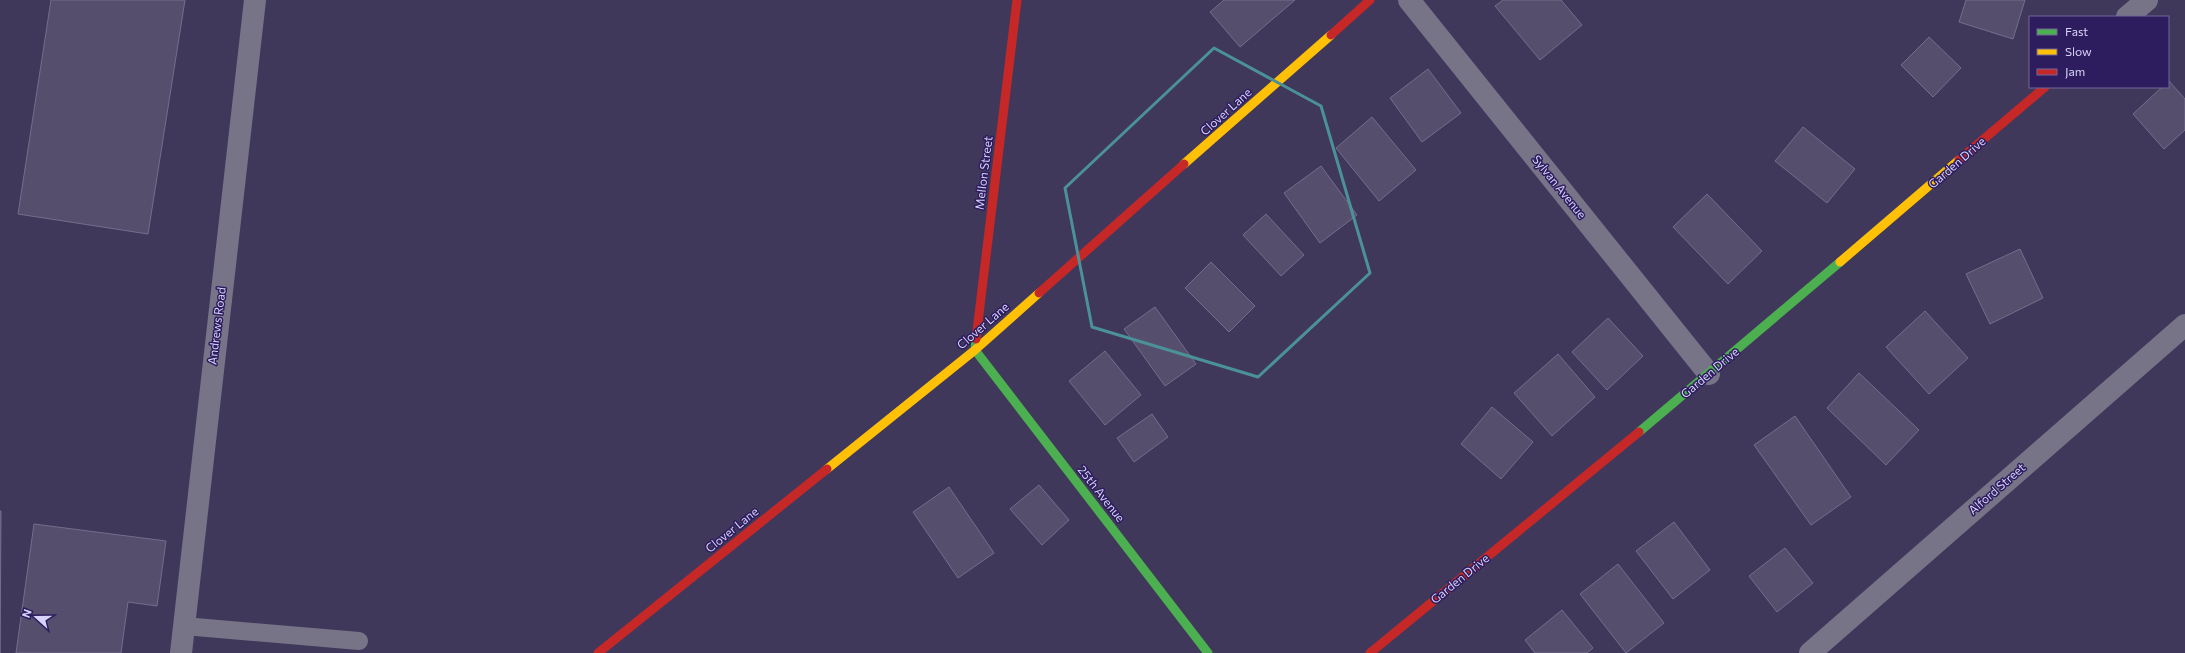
<svg xmlns="http://www.w3.org/2000/svg" width="2185" height="653" font-family="Commissioner,sans-serif">
<style>
.building{fill:#554f6d;stroke:#746e8c}
.lines{fill:none;stroke-linecap:round;stroke-linejoin:round}
.lane{stroke:#777488;stroke-width:18}
.street{stroke:#777488;stroke-width:22}
.fast{stroke:#4caf50;stroke-width:9}
.slow{stroke:#ffc107;stroke-width:9}
.jam{stroke:#c62828;stroke-width:9}
.marked{fill:none;stroke:#4b9298;stroke-width:3;stroke-linejoin:round}
.labels{text-anchor:middle;stroke-width:3;stroke-linejoin:round;paint-order:stroke}
.street-label{font-size:12px;fill:#d7d3fa;stroke:#2e1d5e}
</style>
<rect width="100%" height="100%" fill="#40385b"/>
<path class="building" d="M 51,0 L 185,0 L 148,234 L 18,214 Z
M 1224,0 L 1295,0 L 1240,47 L 1210,12 Z
M 1503,0 L 1561,0 L 1582,25 L 1540,60 L 1495,6 Z
M 1966,0 L 2025,0 L 2013,39 L 1959,22 Z
M 1929,37 L 1961,68 L 1933,97 L 1901,65 Z
M 1428,69 L 1461,113 L 1422,142 L 1390,98 Z
M 2169,81 L 2185,99 L 2185,130 L 2164,149 L 2133,114 L 2162,87 L 2168,87 Z
M 1372,117 L 1416,170 L 1379,201 L 1336,148 Z
M 1803,127 L 1855,169 L 1827,203 L 1775,161 Z
M 1321,166 L 1357,215 L 1320,243 L 1284,193 Z
M 1707,194 L 1762,251 L 1728,284 L 1673,227 Z
M 1266,214 L 1304,255 L 1281,276 L 1243,235 Z
M 2020,249 L 2043,298 L 1990,324 L 1966,274 Z
M 1211,262 L 1255,306 L 1229,332 L 1185,288 Z
M 1155,307 L 1196,364 L 1165,386 L 1124,329 Z
M 1925,311 L 1968,358 L 1929,394 L 1886,347 Z
M 1608,318 L 1643,356 L 1607,390 L 1572,352 Z
M 1105,351 L 1141,395 L 1105,425 L 1069,381 Z
M 1558,354 L 1595,397 L 1552,436 L 1514,393 Z
M 1859,373 L 1919,430 L 1886,465 L 1827,408 Z
M 1492,407 L 1533,442 L 1501,479 L 1461,444 Z
M 1152,414 L 1168,437 L 1134,462 L 1117,438 Z
M 1795,416 L 1851,497 L 1811,525 L 1754,445 Z
M 1039,485 L 1069,520 L 1042,545 L 1010,509 Z
M 949,487 L 994,553 L 958,578 L 913,512 Z
M 0,511 L 1,511 L 0,653 Z
M 1674,522 L 1710,570 L 1673,599 L 1636,551 Z
M 34,524 L 166,541 L 157,606 L 128,602 L 121,653 L 16,653 Z
M 1785,548 L 1813,583 L 1777,612 L 1749,576 Z
M 1618,564 L 1664,623 L 1626,653 L 1580,594 Z
M 1562,610 L 1593,648 L 1587,653 L 1535,653 L 1525,640 Z"/>
<g class="lines">
<path class="lane" d="M 184,626 L 359,641"/>
<path class="street" d="M 1409,0 L 1709,374
M 2127,17 L 2147,0
M 181,653 L 255,0
M 1810,653 L 2185,325"/>
<path class="fast" d="M 976,339 L 975,350 L 1208,653
M 1639,432 L 1840,262"/>
<path class="slow" d="M 1184,164 L 1331,35
M 1840,262 L 1959,160
M 827,469 L 975,350 L 1039,293"/>
<path class="jam" d="M 1331,35 L 1370,0
M 1959,160 L 2045,87
M 1039,293 L 1184,164
M 976,339 L 1017,0
M 598,653 L 827,469
M 1370,653 L 1639,432"/>
</g>
<path class="marked" d="M 1214,48 L 1321,106 L 1370,273 L 1258,377 L 1092,327 L 1065,188 Z"/>
<g class="labels">
<g class="street-label">
<text transform="translate(1226 112) rotate(-42)" y="4">Clover Lane</text>
<text transform="translate(1957 163) rotate(-41)" y="4">Garden Drive</text>
<text transform="translate(984 173) rotate(-83)" y="4">Mellon Street</text>
<text transform="translate(1559 187) rotate(51)" y="4">Sylvan Avenue</text>
<text transform="translate(217 326) rotate(-83)" y="4">Andrews Road</text>
<text transform="translate(983 326) rotate(-41)" y="4">Clover Lane</text>
<text transform="translate(1710 373) rotate(-40)" y="4">Garden Drive</text>
<text transform="translate(1997 489) rotate(-41)" y="4">Alford Street</text>
<text transform="translate(1101 494) rotate(52)" y="4">25th Avenue</text>
<text transform="translate(732 530) rotate(-39)" y="4">Clover Lane</text>
<text transform="translate(1460 579) rotate(-39)" y="4">Garden Drive</text>
</g>
</g>
<rect x="2029" y="16" width="140" height="72" fill="#2e1d5e" stroke="#72669c"/>
<rect x="2037" y="29" width="20" height="6" fill="#4caf50" stroke="#72669c"/>
<text x="2065" y="36" font-size="12" fill="#d7d3fa">Fast</text>
<rect x="2037" y="49" width="20" height="6" fill="#ffc107" stroke="#72669c"/>
<text x="2065" y="56" font-size="12" fill="#d7d3fa">Slow</text>
<rect x="2037" y="69" width="20" height="6" fill="#c62828" stroke="#72669c"/>
<text x="2065" y="76" font-size="12" fill="#d7d3fa">Jam</text>
<g transform="translate(36 617) rotate(291)" stroke="#2e1d5e" stroke-width="3" paint-order="stroke">
<path d="M0-3L7 15L0 10L-7 15Z" fill="#d7d3fa"/>
<text y="-6" font-size="11" font-weight="bold" text-anchor="middle" fill="#d7d3fa">N</text>
</g>
</svg>
